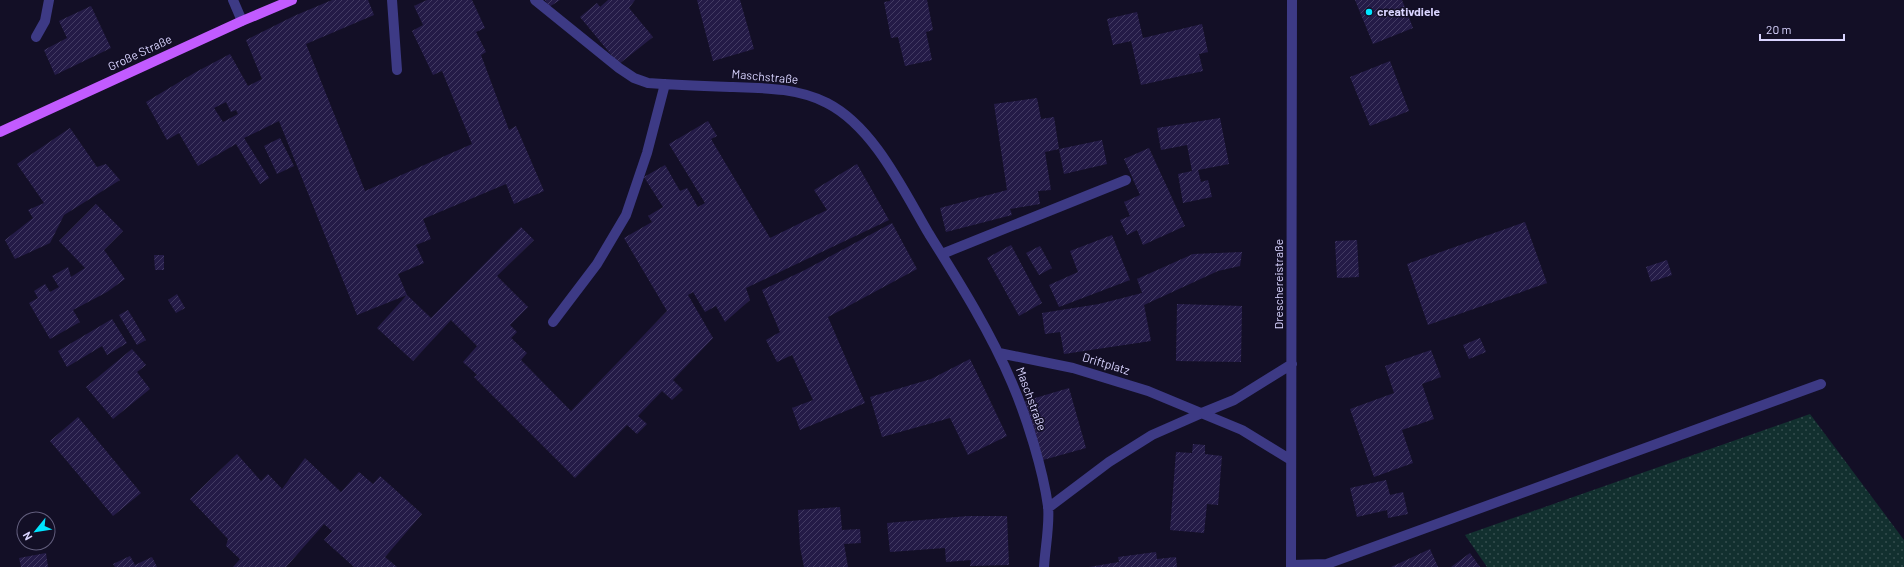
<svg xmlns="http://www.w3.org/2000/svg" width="1904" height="567" font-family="Barlow,sans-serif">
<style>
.grass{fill:url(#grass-dots)}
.building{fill:url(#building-hatch);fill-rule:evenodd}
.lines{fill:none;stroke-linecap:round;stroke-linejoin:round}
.minor{stroke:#3d3a85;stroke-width:10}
.major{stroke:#c25bff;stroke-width:10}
.poi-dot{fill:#00e5ff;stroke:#130f26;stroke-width:1.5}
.labels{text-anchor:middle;stroke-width:3;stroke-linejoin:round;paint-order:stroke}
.poi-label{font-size:12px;font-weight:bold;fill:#d9d4ff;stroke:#130f26;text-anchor:start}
.street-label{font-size:12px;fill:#d9d4ff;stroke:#130f26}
</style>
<defs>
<pattern id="grass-dots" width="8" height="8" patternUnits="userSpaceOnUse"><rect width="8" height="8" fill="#12302f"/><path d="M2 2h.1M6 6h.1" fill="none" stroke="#344d4e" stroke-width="1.8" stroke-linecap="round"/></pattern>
<pattern id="building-hatch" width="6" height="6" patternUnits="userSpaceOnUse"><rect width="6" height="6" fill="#241b47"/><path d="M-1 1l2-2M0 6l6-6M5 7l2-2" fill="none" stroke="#433b63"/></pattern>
</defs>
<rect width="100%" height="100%" fill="#130f26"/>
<path class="grass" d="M 1810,414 L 1904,540 L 1904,567 L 1487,567 L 1465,535 Z"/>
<path class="building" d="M 332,0 L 368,0 L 374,15 L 306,44 L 365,191 L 472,144 L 442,71 L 433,75 L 412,31 L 423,25 L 414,6 L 427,0 L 472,0 L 485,28 L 476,32 L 486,52 L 481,55 L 509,130 L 516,126 L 544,191 L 514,204 L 506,184 L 423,219 L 431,239 L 416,245 L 424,263 L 398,274 L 407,295 L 357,315 L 279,121 L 244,138 L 269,178 L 260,184 L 236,144 L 198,166 L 179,133 L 167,140 L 146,102 L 196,72 L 230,54 L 248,86 L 262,79 L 246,40 L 294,16 ZM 226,102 L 231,112 L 236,110 L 238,114 L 223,122 L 214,108 Z
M 545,0 L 560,0 L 549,7 Z
M 608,0 L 635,0 L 629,8 L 653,37 L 619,64 L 580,17 L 597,3 L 600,7 Z
M 697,0 L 740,0 L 754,49 L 713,61 Z
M 890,0 L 927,0 L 933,30 L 926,32 L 932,60 L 905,66 L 898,37 L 891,38 L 884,2 L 890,1 Z
M 1355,0 L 1402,0 L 1413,28 L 1373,44 Z
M 91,6 L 111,48 L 55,75 L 44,50 L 67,38 L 59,21 Z
M 1137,12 L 1143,38 L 1202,24 L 1208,52 L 1199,54 L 1203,71 L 1141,85 L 1131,41 L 1113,45 L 1107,19 Z
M 1390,61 L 1409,111 L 1370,126 L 1350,77 Z
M 1037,98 L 1041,119 L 1054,117 L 1059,149 L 1045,152 L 1051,190 L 1038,191 L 1040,204 L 1010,209 L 1012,215 L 946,232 L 940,208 L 1007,190 L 994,104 Z
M 1220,118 L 1229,164 L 1198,170 L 1201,182 L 1208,180 L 1212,197 L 1183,203 L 1178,174 L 1192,171 L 1187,145 L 1161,150 L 1157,128 Z
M 708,121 L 717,136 L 711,139 L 770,238 L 827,210 L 814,190 L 857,164 L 889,220 L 746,288 L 750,300 L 725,322 L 716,306 L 705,312 L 693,292 L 688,295 L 713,338 L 673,380 L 683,390 L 672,400 L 662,391 L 638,416 L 647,424 L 637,434 L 627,425 L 575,478 L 474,377 L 477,375 L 463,362 L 477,346 L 451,320 L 413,361 L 377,328 L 407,295 L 431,318 L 521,227 L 534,240 L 497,276 L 528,307 L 510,325 L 517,332 L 511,338 L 527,353 L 521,360 L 571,411 L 667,311 L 624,238 L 652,222 L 648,216 L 663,207 L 644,177 L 665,165 L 680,191 L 687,188 L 698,207 L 705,203 L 669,144 Z
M 70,128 L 97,167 L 106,164 L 120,180 L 64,215 L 50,243 L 15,259 L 5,240 L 33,218 L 28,210 L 44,203 L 17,164 Z
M 280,138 L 294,166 L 277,174 L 264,146 Z
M 1102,140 L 1107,164 L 1064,174 L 1059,149 Z
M 1149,148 L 1185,226 L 1143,245 L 1137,230 L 1127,235 L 1120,220 L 1130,216 L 1124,202 L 1140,195 L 1124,159 Z
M 96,204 L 123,231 L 104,250 L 125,279 L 107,292 L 73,310 L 80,322 L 50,339 L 29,303 L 38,298 L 34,291 L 45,284 L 50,292 L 59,287 L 52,276 L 68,267 L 71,277 L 85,268 L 59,241 Z
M 1525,222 L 1547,283 L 1428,325 L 1407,264 Z
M 892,223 L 917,269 L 828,317 L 865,403 L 800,430 L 792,408 L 813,400 L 792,355 L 777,362 L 766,340 L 780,332 L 762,290 L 803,271 Z
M 1112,235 L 1130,280 L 1059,307 L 1049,285 L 1078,272 L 1070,251 Z
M 1357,240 L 1359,277 L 1337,278 L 1335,241 Z
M 1011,245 L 1042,303 L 1019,316 L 987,258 Z
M 1040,246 L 1052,268 L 1039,275 L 1026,253 Z
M 1242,252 L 1240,266 L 1218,271 L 1144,305 L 1151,341 L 1064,354 L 1060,332 L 1045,334 L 1042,313 L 1099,304 L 1142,293 L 1137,279 L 1193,254 Z
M 154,255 L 164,255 L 164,270 L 155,270 Z
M 1667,260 L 1672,275 L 1651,282 L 1646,267 Z
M 177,294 L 185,308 L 176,313 L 168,300 Z
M 1177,304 L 1242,306 L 1241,362 L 1176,361 Z
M 128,310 L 146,340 L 137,345 L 119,315 Z
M 112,319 L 127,343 L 107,355 L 102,346 L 67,367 L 58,351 Z
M 1480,338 L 1486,352 L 1469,359 L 1463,345 Z
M 132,349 L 146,365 L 137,372 L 150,389 L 113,419 L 86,387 Z
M 1431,350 L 1441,377 L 1422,384 L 1434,419 L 1402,430 L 1413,463 L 1374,477 L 1350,409 L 1394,393 L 1385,366 Z
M 970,359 L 1007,436 L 968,455 L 950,418 L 882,437 L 870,397 L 931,379 Z
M 1069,388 L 1086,448 L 1043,460 L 1025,401 Z
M 78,417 L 141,493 L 113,516 L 50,441 Z
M 1193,444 L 1205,445 L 1205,454 L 1222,456 L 1218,505 L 1207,504 L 1204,533 L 1170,530 L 1176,452 L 1192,453 Z
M 237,454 L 261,481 L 268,474 L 282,489 L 305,458 L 341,492 L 359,472 L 373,484 L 380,476 L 422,514 L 385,557 L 397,567 L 354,567 L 324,540 L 332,531 L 324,524 L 286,567 L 233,567 L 240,559 L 226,546 L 228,539 L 190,499 Z
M 1386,480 L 1390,495 L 1403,492 L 1408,514 L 1388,518 L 1387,510 L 1357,517 L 1350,488 Z
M 840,507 L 842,530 L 860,529 L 861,543 L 844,544 L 848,567 L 804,567 L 800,547 L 798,510 Z
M 968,516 L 1007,516 L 1009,565 L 970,566 L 971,560 L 946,562 L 945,548 L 890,552 L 887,523 Z
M 1430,549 L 1438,567 L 1391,567 L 1415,556 Z
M 1156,552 L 1157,559 L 1176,557 L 1177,567 L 1089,567 L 1119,562 L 1118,557 Z
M 46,553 L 48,567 L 21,567 L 19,558 Z
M 1470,553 L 1480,567 L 1451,567 Z
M 130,556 L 135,565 L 152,557 L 157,567 L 115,567 L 113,564 Z"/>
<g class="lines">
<path class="minor" d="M 233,0 L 242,21
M 392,0 L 397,70
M 535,0 L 619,68 L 634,78 L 648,83 C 676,85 705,86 733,87 C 765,88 798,88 827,103 C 874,127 903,190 929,234 C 959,282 990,331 1012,383 C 1027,418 1043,470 1048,506 C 1050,524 1045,549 1044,567
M 36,37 L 45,21 L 49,0
M 942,254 L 1126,180
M 553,322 L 597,264 L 626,215 L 647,153 L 665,84
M 999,353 L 1073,368 L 1148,391 L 1242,430 L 1291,460
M 1048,508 L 1109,462 L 1152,435 L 1202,413 L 1234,400 L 1292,364
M 1291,565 L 1327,564 L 1821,384
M 1291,567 L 1292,0"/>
<path class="major" d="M 0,132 L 242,21 L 292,0"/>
</g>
<circle class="poi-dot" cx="1369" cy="12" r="4"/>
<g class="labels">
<g class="poi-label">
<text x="1377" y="16">creativdiele</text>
</g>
<g class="street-label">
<text transform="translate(140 53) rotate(-25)" y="4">Große Straße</text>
<text transform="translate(765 77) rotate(5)" y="4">Maschstraße</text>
<text transform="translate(1279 284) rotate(-90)" y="4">Dreschereistraße</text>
<text transform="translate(1106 364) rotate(17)" y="4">Driftplatz</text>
<text transform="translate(1031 399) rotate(70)" y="4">Maschstraße</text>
</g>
</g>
<g transform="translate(36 531) rotate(240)"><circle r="19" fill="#130f26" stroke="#625e7d"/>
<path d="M0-3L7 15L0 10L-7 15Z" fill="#00e5ff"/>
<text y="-6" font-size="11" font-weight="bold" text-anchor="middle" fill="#d9d4ff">N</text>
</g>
<path d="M1760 34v6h84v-6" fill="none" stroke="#d9d4ff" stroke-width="2"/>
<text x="1766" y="34" font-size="12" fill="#d9d4ff" stroke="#130f26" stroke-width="3" paint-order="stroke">20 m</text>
</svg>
